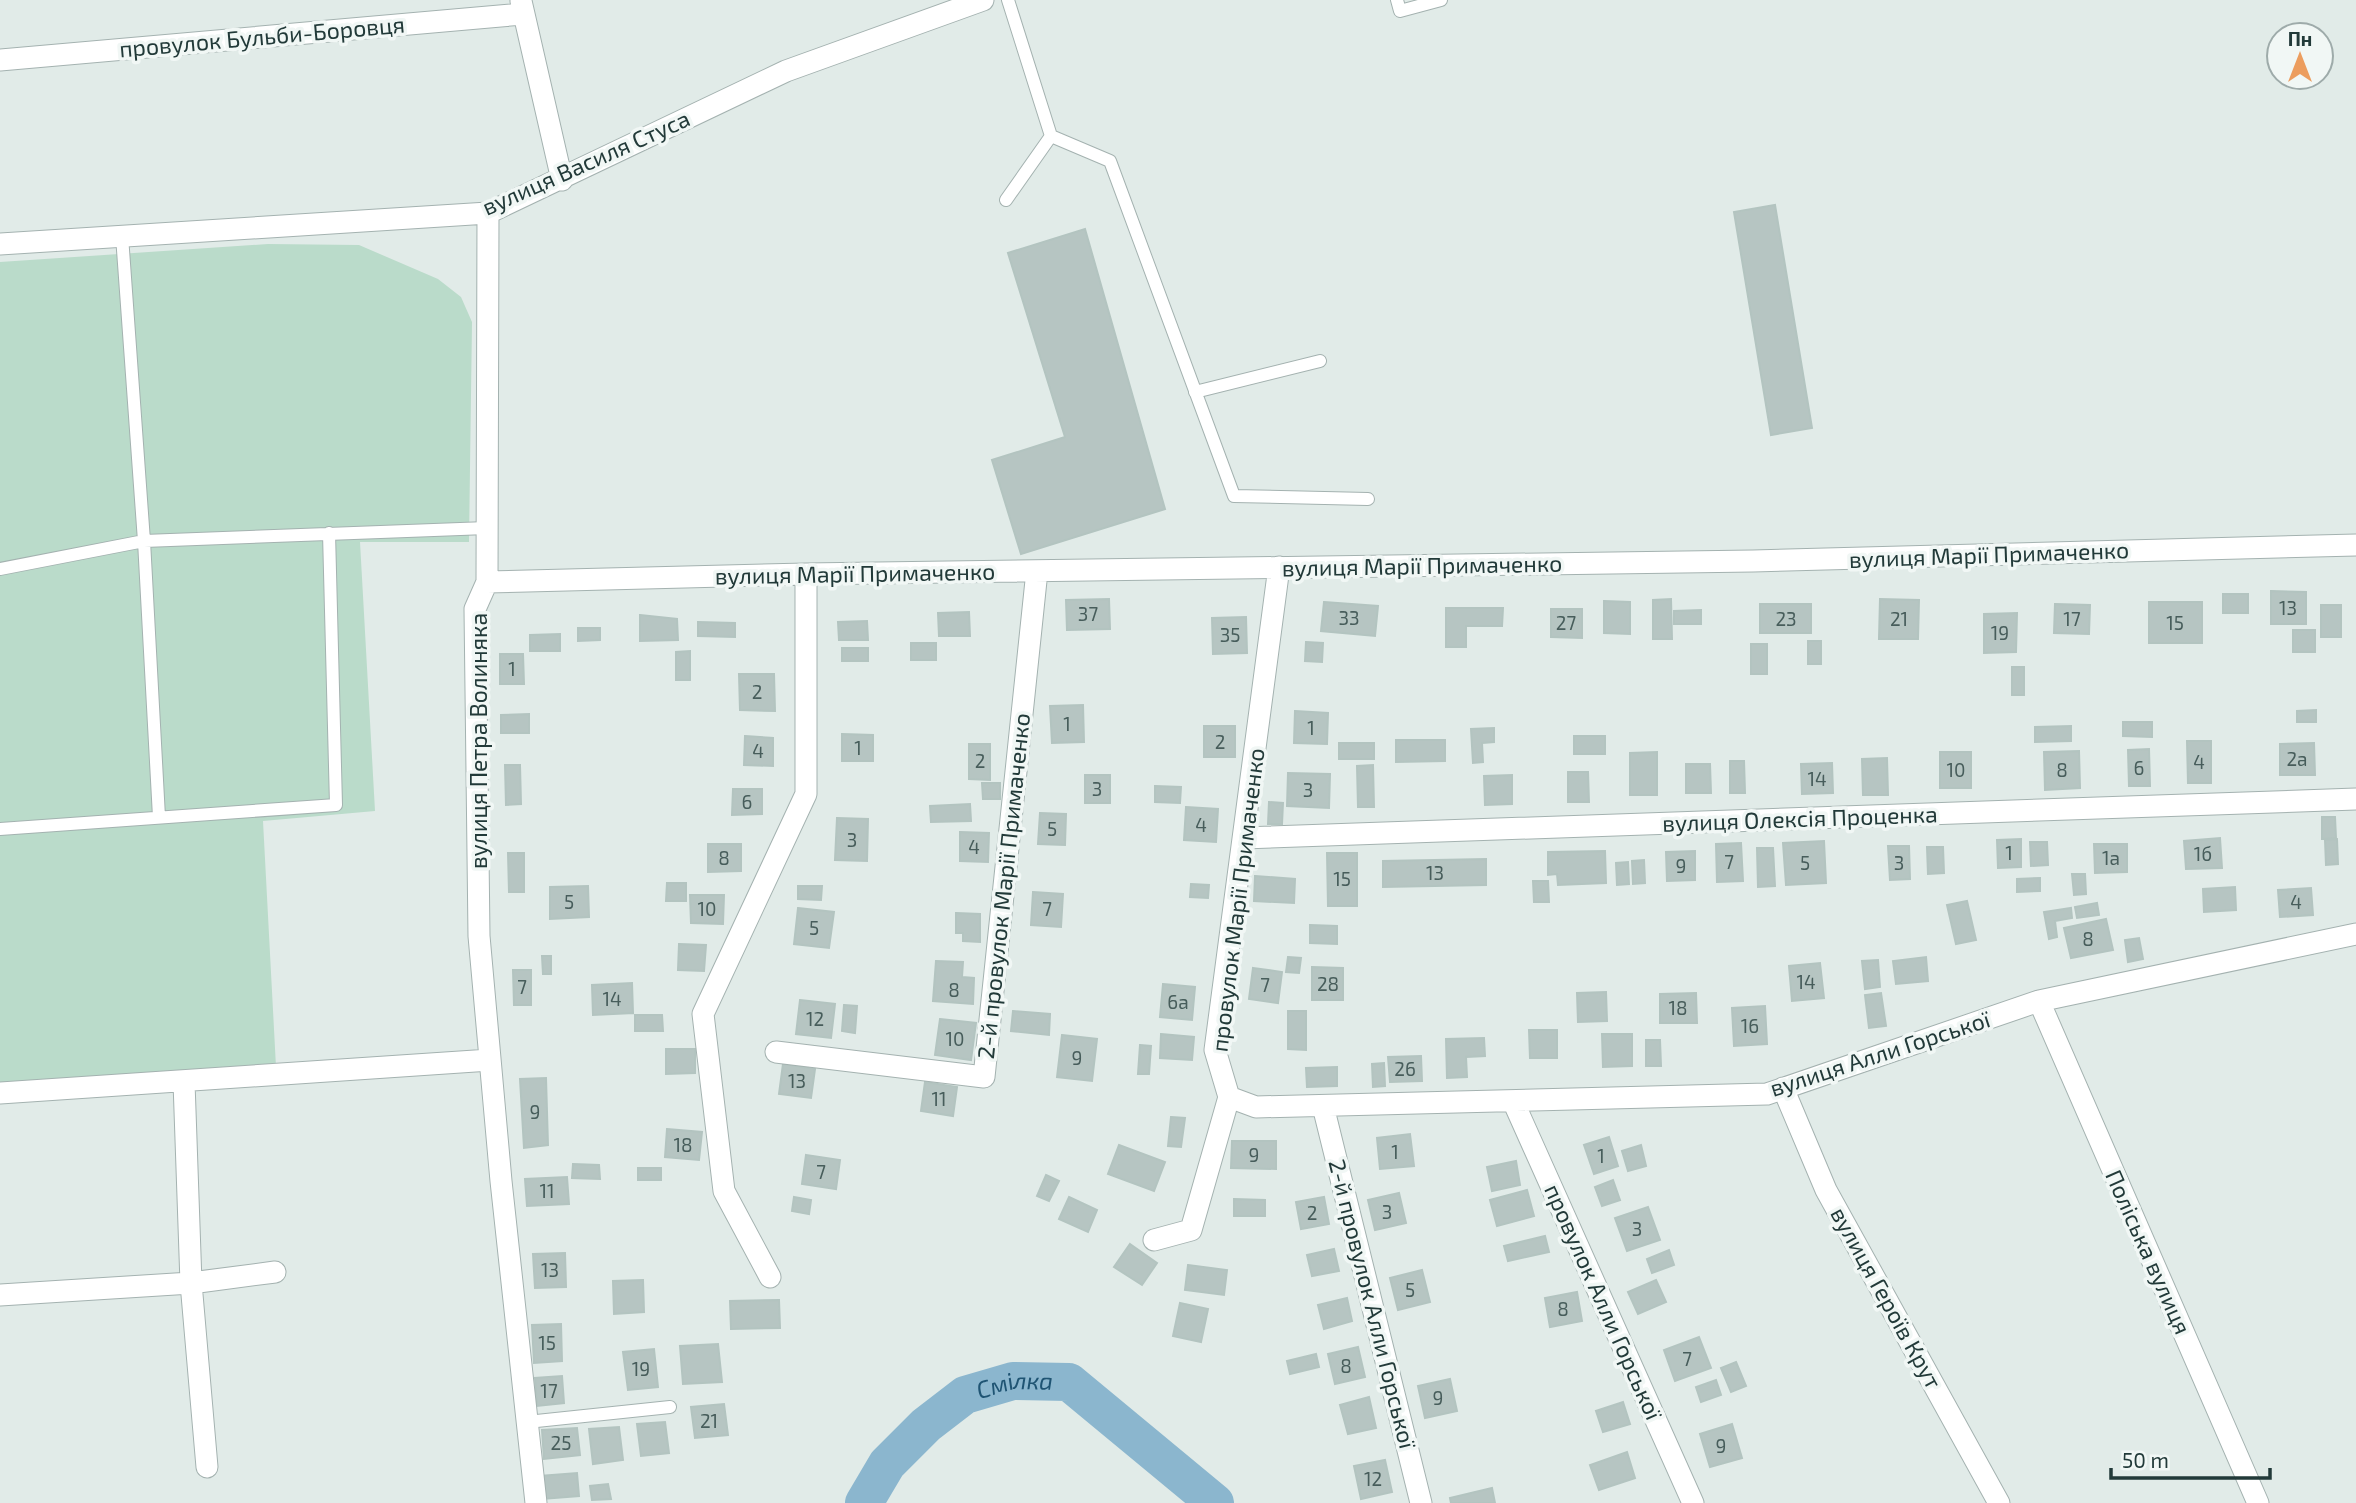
<svg xmlns="http://www.w3.org/2000/svg" width="2356" height="1503" font-family="'Exo 2',sans-serif">
<style>
.green{fill:#badbca}
.lines{fill:none;stroke-linecap:round;stroke-linejoin:round}
.river{stroke:#8bb6ce;stroke-width:38}
.building{fill:#b6c5c2;stroke:#b3c4c0;stroke-width:2}
.lane-casing{stroke:#a4b2b0;stroke-width:14}
.street-casing{stroke:#a4b2b0;stroke-width:23}
.lane{stroke:#fff;stroke-width:12}
.street{stroke:#fff;stroke-width:21}
.labels{text-anchor:middle;stroke-width:7;stroke-linejoin:round;paint-order:stroke}
.number-label{font-size:19px;fill:#475d5b}
.street-label{font-size:23px;fill:#223a39;stroke:#f1f7f5}
.water-label{font-size:24px;font-style:italic;fill:#1f5473;stroke:#f1f7f5}
</style>
<rect width="100%" height="100%" fill="#e1ebe8"/>
<path class="green" d="M 268,244 L 359,245 L 438,279 L 461,297 L 472,322 L 469,542 L 360,542 L 375,811 L 263,821 L 276,1067 L 0,1084 L 0,262 Z"/>
<g class="lines">
<path class="river" id="s1" d="M 864,1503 L 887,1464 L 926,1425 L 965,1395 L 1013,1381 L 1069,1382 L 1215,1503"/>
</g>
<path class="building" d="M 1775,205 L 1812,428 L 1771,435 L 1734,212 Z
M 1085,229 L 1165,509 L 1021,554 L 992,460 L 1065,437 L 1008,253 Z
M 2271,591 L 2306,592 L 2306,624 L 2271,624 Z
M 2223,594 L 2248,594 L 2248,613 L 2223,613 Z
M 1109,599 L 1110,629 L 1067,630 L 1066,600 Z
M 1671,599 L 1672,639 L 1653,639 L 1653,600 Z
M 1880,599 L 1919,600 L 1918,639 L 1879,639 Z
M 1604,601 L 1630,602 L 1630,634 L 1604,633 Z
M 1324,602 L 1378,606 L 1375,636 L 1321,631 Z
M 2149,602 L 2202,602 L 2202,643 L 2149,643 Z
M 1760,604 L 1811,604 L 1811,633 L 1760,633 Z
M 2055,604 L 2090,605 L 2089,634 L 2054,633 Z
M 2321,605 L 2341,605 L 2341,637 L 2321,637 Z
M 1446,608 L 1503,608 L 1502,626 L 1466,626 L 1466,647 L 1446,647 Z
M 1551,609 L 1582,609 L 1582,638 L 1551,637 Z
M 1701,610 L 1701,624 L 1674,624 L 1674,611 Z
M 969,612 L 970,636 L 939,636 L 938,613 Z
M 2017,613 L 2016,652 L 1984,653 L 1984,614 Z
M 640,615 L 677,619 L 678,640 L 640,641 Z
M 1246,617 L 1247,653 L 1213,654 L 1212,618 Z
M 867,621 L 868,640 L 839,640 L 838,622 Z
M 698,622 L 735,623 L 735,637 L 698,636 Z
M 578,628 L 600,628 L 600,640 L 578,641 Z
M 2293,630 L 2315,630 L 2315,652 L 2293,652 Z
M 560,634 L 560,651 L 530,651 L 530,635 Z
M 1808,641 L 1821,641 L 1821,664 L 1808,664 Z
M 1306,642 L 1323,643 L 1322,662 L 1305,661 Z
M 911,643 L 936,643 L 936,660 L 911,660 Z
M 1751,644 L 1767,644 L 1767,674 L 1751,674 Z
M 842,648 L 868,648 L 868,661 L 842,661 Z
M 690,651 L 690,680 L 676,680 L 676,652 Z
M 500,654 L 523,654 L 524,684 L 500,684 Z
M 2012,667 L 2024,667 L 2024,695 L 2012,695 Z
M 739,674 L 774,674 L 775,711 L 740,710 Z
M 1083,705 L 1084,742 L 1052,743 L 1050,706 Z
M 2316,710 L 2316,722 L 2297,722 L 2297,711 Z
M 1295,711 L 1328,713 L 1327,744 L 1294,743 Z
M 529,714 L 529,733 L 501,733 L 501,715 Z
M 2123,722 L 2152,722 L 2152,737 L 2123,736 Z
M 1204,726 L 1235,726 L 1235,757 L 1204,757 Z
M 2071,726 L 2071,741 L 2035,742 L 2035,727 Z
M 1494,728 L 1494,742 L 1482,743 L 1483,762 L 1473,763 L 1471,729 Z
M 842,734 L 873,735 L 873,761 L 842,761 Z
M 745,736 L 773,738 L 773,766 L 744,765 Z
M 1574,736 L 1605,736 L 1605,754 L 1574,754 Z
M 1396,740 L 1445,740 L 1445,761 L 1396,762 Z
M 2187,741 L 2211,741 L 2211,783 L 2188,783 Z
M 1339,743 L 1374,743 L 1374,759 L 1339,759 Z
M 2314,743 L 2315,775 L 2280,775 L 2280,744 Z
M 969,744 L 990,744 L 990,780 L 969,779 Z
M 2149,749 L 2150,786 L 2129,786 L 2128,750 Z
M 2079,751 L 2080,788 L 2045,790 L 2044,752 Z
M 1657,752 L 1657,795 L 1630,795 L 1630,753 Z
M 1940,752 L 1971,752 L 1971,788 L 1940,788 Z
M 1887,758 L 1888,795 L 1863,795 L 1862,759 Z
M 1730,761 L 1744,761 L 1745,793 L 1730,793 Z
M 1832,763 L 1833,793 L 1802,794 L 1801,764 Z
M 1686,764 L 1710,764 L 1711,793 L 1686,793 Z
M 505,765 L 520,765 L 521,804 L 506,805 Z
M 1373,765 L 1374,807 L 1358,807 L 1357,766 Z
M 1568,772 L 1588,772 L 1589,802 L 1568,802 Z
M 1288,773 L 1330,774 L 1329,808 L 1287,806 Z
M 1085,775 L 1110,775 L 1110,803 L 1085,803 Z
M 1512,775 L 1512,804 L 1485,805 L 1484,776 Z
M 982,783 L 1000,783 L 1000,799 L 983,799 Z
M 1155,786 L 1181,787 L 1180,803 L 1155,802 Z
M 733,789 L 762,789 L 762,814 L 732,815 Z
M 1269,802 L 1283,803 L 1282,824 L 1268,824 Z
M 970,804 L 971,821 L 931,822 L 930,806 Z
M 1186,807 L 1218,809 L 1216,842 L 1184,840 Z
M 1040,813 L 1066,814 L 1065,845 L 1038,844 Z
M 2322,817 L 2335,817 L 2336,838 L 2322,839 Z
M 837,818 L 868,819 L 867,861 L 835,860 Z
M 960,832 L 989,833 L 988,862 L 960,861 Z
M 2220,838 L 2222,868 L 2186,869 L 2184,841 Z
M 2021,839 L 2021,867 L 1998,868 L 1997,840 Z
M 2337,839 L 2338,864 L 2326,865 L 2325,840 Z
M 1824,841 L 1826,883 L 1786,885 L 1783,843 Z
M 2030,842 L 2047,842 L 2048,865 L 2031,866 Z
M 1741,843 L 1743,881 L 1717,882 L 1716,844 Z
M 708,844 L 741,844 L 741,871 L 708,872 Z
M 2094,844 L 2127,844 L 2127,872 L 2095,873 Z
M 1888,846 L 1909,846 L 1910,879 L 1890,880 Z
M 1927,847 L 1943,847 L 1944,873 L 1928,874 Z
M 1757,848 L 1773,848 L 1775,886 L 1758,887 Z
M 1605,851 L 1606,883 L 1558,885 L 1557,874 L 1548,875 L 1548,852 Z
M 1695,851 L 1695,880 L 1667,881 L 1666,852 Z
M 508,853 L 524,853 L 524,892 L 509,892 Z
M 1327,853 L 1357,853 L 1357,906 L 1328,906 Z
M 1486,859 L 1486,885 L 1383,887 L 1383,861 Z
M 1644,860 L 1645,883 L 1633,884 L 1632,861 Z
M 1628,862 L 1629,884 L 1617,885 L 1616,863 Z
M 2072,874 L 2085,874 L 2086,894 L 2074,895 Z
M 1255,876 L 1295,879 L 1294,903 L 1254,901 Z
M 2040,878 L 2040,891 L 2017,892 L 2017,879 Z
M 1533,881 L 1548,881 L 1549,902 L 1534,902 Z
M 667,883 L 686,883 L 686,901 L 666,901 Z
M 1191,884 L 1209,885 L 1208,898 L 1190,897 Z
M 588,886 L 589,917 L 550,919 L 550,887 Z
M 798,886 L 822,886 L 821,900 L 798,899 Z
M 2235,887 L 2236,910 L 2204,912 L 2203,889 Z
M 2311,888 L 2313,915 L 2280,917 L 2278,890 Z
M 1033,892 L 1063,894 L 1061,927 L 1031,925 Z
M 690,895 L 724,895 L 723,924 L 691,923 Z
M 1967,901 L 1976,940 L 1956,944 L 1947,905 Z
M 2097,903 L 2099,915 L 2077,918 L 2075,907 Z
M 798,908 L 834,912 L 829,948 L 794,944 Z
M 2071,908 L 2072,918 L 2055,921 L 2057,937 L 2049,939 L 2044,912 Z
M 956,913 L 980,914 L 980,942 L 963,941 L 963,933 L 956,933 Z
M 2106,919 L 2113,950 L 2071,958 L 2064,928 Z
M 1310,925 L 1337,926 L 1337,944 L 1310,943 Z
M 2139,938 L 2143,959 L 2128,962 L 2125,940 Z
M 679,944 L 706,945 L 704,971 L 678,970 Z
M 542,956 L 551,956 L 551,974 L 543,974 Z
M 1288,957 L 1301,958 L 1299,973 L 1286,972 Z
M 1926,957 L 1928,981 L 1896,984 L 1893,961 Z
M 1878,960 L 1880,987 L 1865,989 L 1862,961 Z
M 936,961 L 963,962 L 962,977 L 974,978 L 973,1004 L 933,1001 Z
M 1820,963 L 1824,998 L 1792,1001 L 1789,966 Z
M 1312,967 L 1343,968 L 1343,1000 L 1312,1000 Z
M 1253,968 L 1282,972 L 1278,1003 L 1249,999 Z
M 513,970 L 531,970 L 531,1005 L 514,1005 Z
M 632,983 L 633,1013 L 593,1015 L 592,985 Z
M 1163,984 L 1195,987 L 1192,1020 L 1160,1017 Z
M 1606,992 L 1607,1021 L 1578,1022 L 1577,993 Z
M 1696,993 L 1697,1023 L 1660,1023 L 1660,994 Z
M 1881,993 L 1886,1026 L 1869,1028 L 1865,995 Z
M 800,1000 L 835,1004 L 831,1038 L 796,1034 Z
M 844,1005 L 857,1006 L 855,1033 L 842,1031 Z
M 1765,1006 L 1767,1044 L 1734,1046 L 1732,1008 Z
M 1013,1011 L 1050,1014 L 1049,1035 L 1011,1031 Z
M 1288,1011 L 1306,1011 L 1306,1050 L 1288,1049 Z
M 635,1015 L 662,1015 L 663,1031 L 635,1031 Z
M 940,1019 L 976,1023 L 971,1060 L 935,1055 Z
M 1529,1030 L 1557,1030 L 1557,1058 L 1530,1058 Z
M 1161,1034 L 1194,1037 L 1192,1060 L 1160,1058 Z
M 1602,1034 L 1632,1034 L 1632,1066 L 1603,1067 Z
M 1062,1035 L 1097,1039 L 1092,1081 L 1057,1077 Z
M 1484,1038 L 1485,1056 L 1466,1057 L 1467,1077 L 1447,1078 L 1446,1039 Z
M 1646,1040 L 1660,1040 L 1661,1066 L 1646,1066 Z
M 1140,1045 L 1151,1046 L 1149,1074 L 1138,1074 Z
M 666,1049 L 695,1049 L 695,1073 L 666,1074 Z
M 1421,1056 L 1422,1081 L 1390,1082 L 1388,1057 Z
M 1384,1063 L 1385,1086 L 1373,1087 L 1372,1064 Z
M 783,1064 L 815,1069 L 811,1098 L 779,1094 Z
M 1337,1067 L 1337,1086 L 1307,1087 L 1306,1068 Z
M 546,1078 L 548,1145 L 524,1148 L 520,1079 Z
M 925,1082 L 957,1087 L 953,1116 L 921,1111 Z
M 1171,1117 L 1185,1118 L 1181,1147 L 1168,1146 Z
M 667,1129 L 702,1132 L 699,1160 L 665,1157 Z
M 1410,1134 L 1414,1166 L 1380,1169 L 1377,1138 Z
M 1609,1137 L 1618,1166 L 1594,1174 L 1584,1145 Z
M 1232,1141 L 1276,1141 L 1276,1169 L 1231,1168 Z
M 1119,1145 L 1165,1162 L 1154,1191 L 1108,1174 Z
M 1641,1145 L 1646,1166 L 1628,1171 L 1622,1151 Z
M 806,1155 L 840,1160 L 836,1189 L 802,1184 Z
M 1516,1161 L 1520,1185 L 1492,1191 L 1487,1167 Z
M 573,1164 L 599,1165 L 600,1179 L 572,1178 Z
M 638,1168 L 661,1168 L 661,1180 L 638,1180 Z
M 1046,1175 L 1059,1181 L 1049,1201 L 1037,1196 Z
M 567,1177 L 569,1204 L 527,1206 L 525,1179 Z
M 1613,1180 L 1620,1200 L 1602,1206 L 1595,1187 Z
M 1527,1190 L 1534,1216 L 1497,1226 L 1490,1200 Z
M 1399,1193 L 1406,1223 L 1375,1230 L 1368,1200 Z
M 794,1197 L 811,1200 L 809,1214 L 792,1211 Z
M 1069,1197 L 1097,1210 L 1088,1232 L 1059,1219 Z
M 1324,1197 L 1329,1224 L 1301,1229 L 1296,1202 Z
M 1234,1199 L 1265,1200 L 1265,1216 L 1234,1216 Z
M 1648,1207 L 1660,1240 L 1627,1251 L 1615,1218 Z
M 1545,1236 L 1549,1252 L 1508,1261 L 1504,1246 Z
M 1130,1244 L 1157,1263 L 1142,1285 L 1114,1267 Z
M 1334,1249 L 1339,1271 L 1312,1276 L 1307,1255 Z
M 1669,1250 L 1674,1265 L 1652,1273 L 1647,1259 Z
M 565,1253 L 566,1287 L 535,1288 L 533,1254 Z
M 1188,1265 L 1227,1270 L 1224,1295 L 1185,1290 Z
M 1422,1270 L 1430,1302 L 1398,1310 L 1390,1278 Z
M 643,1280 L 644,1312 L 614,1314 L 613,1281 Z
M 1656,1280 L 1666,1302 L 1638,1314 L 1628,1292 Z
M 1577,1292 L 1582,1321 L 1550,1327 L 1545,1298 Z
M 1347,1298 L 1352,1321 L 1324,1329 L 1318,1305 Z
M 779,1300 L 780,1328 L 731,1329 L 730,1301 Z
M 1180,1303 L 1208,1309 L 1201,1342 L 1173,1336 Z
M 561,1324 L 562,1361 L 534,1363 L 532,1325 Z
M 1699,1337 L 1711,1368 L 1675,1381 L 1664,1350 Z
M 718,1344 L 722,1382 L 683,1384 L 680,1346 Z
M 1358,1347 L 1365,1377 L 1335,1384 L 1328,1354 Z
M 654,1349 L 658,1387 L 628,1390 L 623,1352 Z
M 1316,1354 L 1319,1367 L 1290,1374 L 1287,1361 Z
M 1736,1362 L 1746,1386 L 1731,1392 L 1721,1368 Z
M 562,1376 L 564,1403 L 537,1406 L 535,1378 Z
M 1450,1379 L 1457,1411 L 1425,1418 L 1418,1386 Z
M 1716,1380 L 1721,1395 L 1701,1402 L 1696,1387 Z
M 1369,1397 L 1376,1428 L 1348,1434 L 1340,1405 Z
M 1623,1402 L 1630,1424 L 1603,1432 L 1596,1411 Z
M 724,1404 L 728,1435 L 695,1438 L 691,1407 Z
M 665,1422 L 669,1453 L 641,1456 L 637,1424 Z
M 1732,1424 L 1742,1458 L 1710,1467 L 1700,1434 Z
M 619,1427 L 623,1460 L 593,1464 L 589,1429 Z
M 577,1428 L 580,1455 L 544,1459 L 542,1430 Z
M 1627,1452 L 1635,1478 L 1599,1490 L 1590,1465 Z
M 1385,1460 L 1392,1492 L 1361,1499 L 1354,1466 Z
M 577,1473 L 579,1496 L 542,1499 L 540,1476 Z
M 608,1484 L 611,1499 L 592,1500 L 590,1486 Z
M 1492,1488 L 1495,1503 L 1451,1503 L 1450,1498 Z"/>
<g class="lines">
<g class="lane-casing">
<path id="lane" d="M 1008,0 L 1051,136 L 1110,161 L 1234,496 L 1368,499
M 1397,0 L 1400,11 L 1441,0
M 1006,200 L 1051,136
M 122,236 L 144,541 L 159,817
M 1195,392 L 1320,361
M 0,569 L 144,541 L 487,528
M 0,829 L 336,805 L 329,533
M 527,1422 L 670,1407"/>
</g>
<g class="street-casing">
<path id="street" d="M 521,1 L 562,180
M 0,60 L 523,14
M 488,213 L 487,582 L 475,609 L 479,936 L 501,1181 L 536,1503
M 0,244 L 488,213 L 786,71 L 983,0
M 487,582 L 806,574 L 1753,561 L 2356,545
M 1243,838 L 2356,799
M 2039,1001 L 2258,1503
M 776,1052 L 984,1077 L 1037,571
M 184,1082 L 191,1283 L 207,1467
M 1783,1088 L 1826,1190 L 1999,1503
M 0,1093 L 490,1060
M 1229,1097 L 1256,1107 L 1767,1094 L 2039,1001 L 2356,934
M 1513,1101 L 1693,1503
M 1323,1106 L 1421,1503
M 1154,1240 L 1191,1230 L 1229,1097 L 1215,1050 L 1279,567
M 770,1277 L 724,1191 L 703,1014 L 806,794 L 806,574
M 0,1295 L 191,1283 L 275,1272"/>
</g>
<use href="#lane" class="lane"/>
<use href="#street" class="street"/>
</g>
<g class="labels">
<g class="number-label">
<text x="2288" y="615">13</text>
<text x="1088" y="621">37</text>
<text x="1349" y="625">33</text>
<text x="1786" y="626">23</text>
<text x="1899" y="626">21</text>
<text x="2072" y="626">17</text>
<text x="1566" y="630">27</text>
<text x="2175" y="630">15</text>
<text x="2000" y="640">19</text>
<text x="1230" y="642">35</text>
<text x="512" y="676">1</text>
<text x="757" y="699">2</text>
<text x="1067" y="731">1</text>
<text x="1311" y="735">1</text>
<text x="1220" y="749">2</text>
<text x="858" y="755">1</text>
<text x="758" y="758">4</text>
<text x="2297" y="766">2а</text>
<text x="980" y="768">2</text>
<text x="2199" y="769">4</text>
<text x="2139" y="775">6</text>
<text x="1956" y="777">10</text>
<text x="2062" y="777">8</text>
<text x="1817" y="786">14</text>
<text x="1097" y="796">3</text>
<text x="1308" y="797">3</text>
<text x="747" y="809">6</text>
<text x="1201" y="832">4</text>
<text x="1052" y="836">5</text>
<text x="852" y="847">3</text>
<text x="974" y="854">4</text>
<text x="2009" y="860">1</text>
<text x="2203" y="861">1б</text>
<text x="724" y="865">8</text>
<text x="2111" y="865">1а</text>
<text x="1729" y="869">7</text>
<text x="1805" y="870">5</text>
<text x="1899" y="870">3</text>
<text x="1681" y="873">9</text>
<text x="1435" y="880">13</text>
<text x="1342" y="886">15</text>
<text x="569" y="909">5</text>
<text x="2296" y="909">4</text>
<text x="707" y="916">10</text>
<text x="1047" y="916">7</text>
<text x="814" y="935">5</text>
<text x="2088" y="946">8</text>
<text x="1806" y="989">14</text>
<text x="1328" y="991">28</text>
<text x="1265" y="992">7</text>
<text x="522" y="994">7</text>
<text x="954" y="997">8</text>
<text x="612" y="1006">14</text>
<text x="1178" y="1009">6а</text>
<text x="1678" y="1015">18</text>
<text x="815" y="1026">12</text>
<text x="1750" y="1033">16</text>
<text x="955" y="1046">10</text>
<text x="1077" y="1065">9</text>
<text x="1405" y="1076">26</text>
<text x="797" y="1088">13</text>
<text x="939" y="1106">11</text>
<text x="535" y="1119">9</text>
<text x="683" y="1152">18</text>
<text x="1395" y="1159">1</text>
<text x="1254" y="1162">9</text>
<text x="1601" y="1163">1</text>
<text x="821" y="1179">7</text>
<text x="547" y="1198">11</text>
<text x="1387" y="1219">3</text>
<text x="1312" y="1220">2</text>
<text x="1637" y="1236">3</text>
<text x="550" y="1277">13</text>
<text x="1410" y="1297">5</text>
<text x="1563" y="1316">8</text>
<text x="547" y="1350">15</text>
<text x="1687" y="1366">7</text>
<text x="1346" y="1373">8</text>
<text x="641" y="1376">19</text>
<text x="549" y="1398">17</text>
<text x="1438" y="1405">9</text>
<text x="709" y="1428">21</text>
<text x="561" y="1450">25</text>
<text x="1721" y="1453">9</text>
<text x="1373" y="1486">12</text>
</g>
<g class="street-label">
<text transform="translate(262 37) rotate(-5)" y="8">провулок Бульби-Боровця</text>
<text transform="translate(586 163) rotate(-24)" y="8">вулиця Василя Стуса</text>
<text transform="translate(1989 555) rotate(-2)" y="8">вулиця Марії Примаченко</text>
<text transform="translate(1422 566) rotate(-1)" y="8">вулиця Марії Примаченко</text>
<text transform="translate(855 574) rotate(-1)" y="8">вулиця Марії Примаченко</text>
<text transform="translate(479 741) rotate(-90)" y="8">вулиця Петра Волиняка</text>
<text transform="translate(1800 819) rotate(-2)" y="8">вулиця Олексія Проценка</text>
<text transform="translate(1004 886) rotate(-84)" y="8">2-й провулок Марії Примаченко</text>
<text transform="translate(1238 900) rotate(-83)" y="8">провулок Марії Примаченко</text>
<text transform="translate(1880 1054) rotate(-18)" y="8">вулиця Алли Горської</text>
<text transform="translate(2148 1252) rotate(66)" y="8">Поліська вулиця</text>
<text transform="translate(1886 1298) rotate(61)" y="8">вулиця Героїв Крут</text>
<text transform="translate(1603 1302) rotate(66)" y="8">провулок Алли Горської</text>
<text transform="translate(1372 1304) rotate(76)" y="8">2-й провулок Алли Горської</text>
</g>
<g class="water-label">
<text dy="8" stroke="none"><textPath href="#s1" startOffset="201">Смілка</textPath></text>
</g>
</g>
<g transform="translate(2300 56)"><circle r="33" fill="#f1f7f5" stroke="#9eabaa" stroke-width="2"/>
<path d="M0-5L12 26L0 18L-12 26Z" fill="#ec9d5e"/>
<text y="-10" font-size="19" font-weight="bold" text-anchor="middle" fill="#223a39">Пн</text>
</g>
<path d="M2111 1468v10h159v-10" fill="none" stroke="#223a39" stroke-width="3.5"/>
<text x="2122" y="1468" font-size="21" fill="#223a39" stroke="#f1f7f5" stroke-width="5" paint-order="stroke">50 m</text>
</svg>
